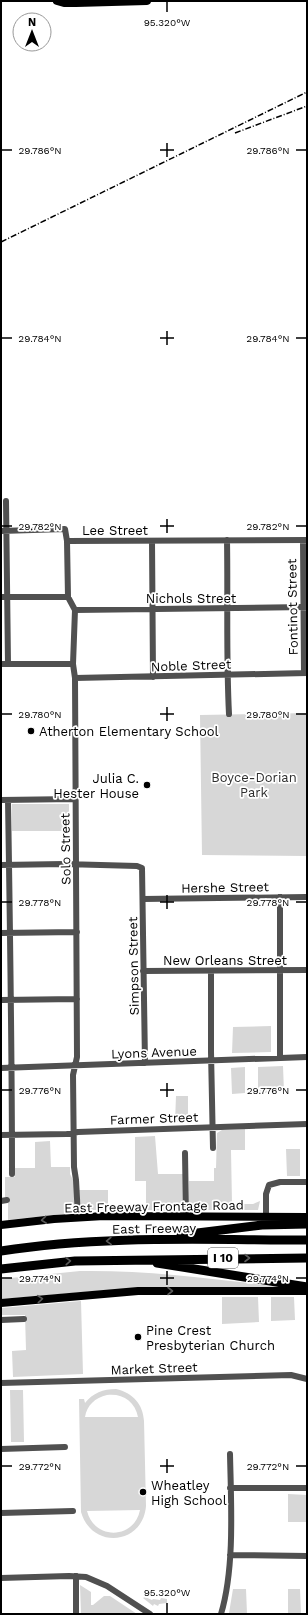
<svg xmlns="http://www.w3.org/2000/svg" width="308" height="1615" font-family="'Work Sans',sans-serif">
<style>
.green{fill:#d7d7d7;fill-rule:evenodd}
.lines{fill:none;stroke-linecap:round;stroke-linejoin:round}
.minor{stroke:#505050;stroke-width:6}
.major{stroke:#000;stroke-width:8}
.highway{stroke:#000;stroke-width:9}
.rail{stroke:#000;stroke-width:1.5;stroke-dasharray:6 2 1 2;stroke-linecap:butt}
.oneway{stroke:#595959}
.ticks{fill:none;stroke:#000;stroke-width:1.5}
.poi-dot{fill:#000;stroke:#fff;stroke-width:1.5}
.labels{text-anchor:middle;stroke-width:3.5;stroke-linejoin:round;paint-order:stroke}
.shield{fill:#fff;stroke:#4c4c4c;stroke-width:1}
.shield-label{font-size:12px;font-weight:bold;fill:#000}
.street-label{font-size:13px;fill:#000;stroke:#fff}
.poi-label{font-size:13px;fill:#000;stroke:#fff;text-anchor:start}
.park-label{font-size:13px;fill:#2e2e2e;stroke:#fff}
.ticks-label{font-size:10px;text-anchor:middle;fill:#000;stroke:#fff;stroke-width:3.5;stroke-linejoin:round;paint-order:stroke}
</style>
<rect width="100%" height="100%" fill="#fff"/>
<path class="green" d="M 307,713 L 307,856 L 202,855 L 200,715 Z
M 12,804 L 69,804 L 69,831 L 12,831 Z
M 271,1026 L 271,1052 L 232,1053 L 233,1027 Z
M 283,1066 L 284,1092 L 258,1093 L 258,1067 Z
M 245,1067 L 245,1093 L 232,1094 L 231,1068 Z
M 176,1096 L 188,1096 L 188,1122 L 175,1122 Z
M 245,1129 L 245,1150 L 231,1150 L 232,1204 L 253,1204 L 260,1201 L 258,1210 L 195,1210 L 189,1207 L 189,1181 L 214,1181 L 214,1168 L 216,1168 L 217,1133 L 222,1130 Z
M 155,1136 L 158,1174 L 183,1174 L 183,1206 L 176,1211 L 146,1210 L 146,1181 L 135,1181 L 135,1137 Z
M 50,1141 L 51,1167 L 70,1167 L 70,1174 L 74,1182 L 74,1210 L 63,1214 L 8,1220 L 8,1200 L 5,1198 L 5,1177 L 15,1177 L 15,1168 L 35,1168 L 35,1142 Z
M 286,1149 L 300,1149 L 300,1176 L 287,1176 Z
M 79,1190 L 108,1190 L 108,1210 L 81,1210 Z
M 80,1271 C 148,1270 215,1279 282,1287 L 108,1290 L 1,1299 L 1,1279 Z
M 222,1297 L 258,1297 L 259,1322 L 222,1324 Z
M 271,1297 L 294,1297 L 295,1320 L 271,1321 Z
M 81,1301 L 83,1374 L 13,1377 L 12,1351 L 26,1350 L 25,1315 L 1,1315 L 1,1308 Z
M 116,1389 C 133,1393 143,1404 144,1421 L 146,1506 C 143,1545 92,1550 81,1512 L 79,1399 L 84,1399 L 85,1403 C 93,1393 103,1389 116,1389 ZM 107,1395 C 122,1393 135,1401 138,1417 L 85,1417 C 87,1405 95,1398 107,1395 ZM 140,1510 C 134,1540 94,1540 87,1511 Z
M 10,1390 L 23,1390 L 24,1442 L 11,1442 Z
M 288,1494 L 307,1495 L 307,1522 L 288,1522 Z
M 80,1585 L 91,1592 L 91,1605 L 93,1605 L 104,1596 L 110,1596 L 137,1614 L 81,1614 Z
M 233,1589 L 246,1589 L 247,1614 L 230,1614 L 229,1613 Z
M 288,1589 L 300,1589 L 301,1614 L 288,1614 Z
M 145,1597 L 152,1600 L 153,1599 L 160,1600 L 161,1598 L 167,1599 L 167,1603 L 159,1604 L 158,1606 L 154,1604 L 153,1606 L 143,1598 Z"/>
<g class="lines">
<path class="minor" d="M 6,501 L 8,664
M 1,531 L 65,529 L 67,541 L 68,597 L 75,610 L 73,664 L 75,678 L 77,1057 L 73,1075 L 74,1167 L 76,1180 L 78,1217
M 227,540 C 228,598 226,656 229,714
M 303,540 L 304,673
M 67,541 L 307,540
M 152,541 L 153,677
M 1,597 L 68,597
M 75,610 L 307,607
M 1,664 L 73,664
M 75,678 L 307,673
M 1,800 L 75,799
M 8,800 C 10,925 12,1049 12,1174
M 1,865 L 64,864 L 137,866 L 142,868 L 145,1063
M 280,897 L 280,1058
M 143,899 L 307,897
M 1,933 L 77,932
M 143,971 L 307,970
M 211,971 L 211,1052 L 213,1148
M 1,1000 L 77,999
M 1,1068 L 307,1057
M 1,1135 L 67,1134 L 78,1132 L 307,1124
M 185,1153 L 186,1215
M 1,1201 L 7,1200
M 266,1216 L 266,1194 L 269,1185 L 280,1182 L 307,1182
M 1,1320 L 24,1319
M 1,1383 L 291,1375 L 307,1379
M 1,1449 L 65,1447
M 230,1488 L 307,1488
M 1,1513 L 73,1511
M 230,1555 L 307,1556
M 76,1576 L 76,1614
M 1,1578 L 69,1576 L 86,1577 L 107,1586 L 150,1614
M 221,1614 C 235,1567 231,1503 230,1454"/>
<path class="major" d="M 57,1 L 64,3 L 76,3 L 147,1
M 1,1225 L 54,1219 L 104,1216 L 307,1217
M 1,1303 L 138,1291 L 307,1291"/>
<path class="highway" d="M 181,1235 L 262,1225 L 307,1224
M 1,1251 C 102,1235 205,1240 307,1240
M 157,1263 L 307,1287
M 1,1269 L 75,1261 L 307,1258"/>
<path class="rail" d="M 235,133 L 307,106
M 1,242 L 307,92"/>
</g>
<defs><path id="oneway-chevron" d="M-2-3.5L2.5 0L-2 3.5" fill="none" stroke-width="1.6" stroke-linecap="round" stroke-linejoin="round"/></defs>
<g class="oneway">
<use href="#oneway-chevron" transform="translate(44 1220) rotate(174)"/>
<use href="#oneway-chevron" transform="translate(109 1241) rotate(178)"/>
<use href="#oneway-chevron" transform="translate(247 1258)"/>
<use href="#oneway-chevron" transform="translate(68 1261) rotate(-4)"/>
<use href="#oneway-chevron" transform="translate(170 1291)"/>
<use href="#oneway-chevron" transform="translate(40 1299) rotate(-5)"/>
</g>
<path class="ticks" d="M 167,2 L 167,12M 167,143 L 167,157M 2,150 L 12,150M 160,150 L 174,150M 296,150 L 306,150M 167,331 L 167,345M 2,338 L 12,338M 160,338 L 174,338M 296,338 L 306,338M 167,519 L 167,533M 2,526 L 12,526M 160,526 L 174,526M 296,526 L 306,526M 167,707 L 167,721M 2,714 L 12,714M 160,714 L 174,714M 296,714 L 306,714M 167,895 L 167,909M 2,902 L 12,902M 160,902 L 174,902M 296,902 L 306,902M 167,1083 L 167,1097M 2,1090 L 12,1090M 160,1090 L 174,1090M 296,1090 L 306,1090M 167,1271 L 167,1285M 2,1278 L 12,1278M 160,1278 L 174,1278M 296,1278 L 306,1278M 167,1459 L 167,1473M 2,1466 L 12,1466M 160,1466 L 174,1466M 296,1466 L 306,1466M 167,1603 L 167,1613"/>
<g class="poi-dot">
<circle cx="31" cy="731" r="4"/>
<circle cx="147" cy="785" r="4"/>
<circle cx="138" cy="1337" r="4"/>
<circle cx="143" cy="1492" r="4"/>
</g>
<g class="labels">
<rect class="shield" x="208" y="1248" width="30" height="20" rx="3"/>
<g class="shield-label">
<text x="223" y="1262">I 10</text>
</g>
<g class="street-label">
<text x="115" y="535">Lee Street</text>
<text x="191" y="603">Nichols Street</text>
<text transform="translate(292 607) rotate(-91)" y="5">Fontinot Street</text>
<text transform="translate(191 665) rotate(-2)" y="5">Noble Street</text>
<text transform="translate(65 849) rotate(-91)" y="5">Solo Street</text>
<text transform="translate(225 887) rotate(-1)" y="5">Hershe Street</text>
<text x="225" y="965">New Orleans Street</text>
<text transform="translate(133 966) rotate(-91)" y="5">Simpson Street</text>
<text transform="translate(154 1052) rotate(-2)" y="5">Lyons Avenue</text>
<text transform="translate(154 1118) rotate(-2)" y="5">Farmer Street</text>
<text transform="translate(154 1206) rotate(-1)" y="5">East Freeway Frontage Road</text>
<text transform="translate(154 1228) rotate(-1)" y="5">East Freeway</text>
<text transform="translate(154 1368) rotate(-2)" y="5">Market Street</text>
</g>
<g class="poi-label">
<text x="39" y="736">Atherton Elementary School</text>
<text x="139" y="783" text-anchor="end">Julia C.<tspan x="139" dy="15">Hester House</tspan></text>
<text x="146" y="1335">Pine Crest<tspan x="146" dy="15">Presbyterian Church</tspan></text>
<text x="151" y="1490">Wheatley<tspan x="151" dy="15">High School</tspan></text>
</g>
<g class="park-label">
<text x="254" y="782">Boyce-Dorian<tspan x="254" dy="15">Park</tspan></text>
</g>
</g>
<g class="ticks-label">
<text x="167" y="26">95.320°W</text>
<text x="40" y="154">29.786°N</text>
<text x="268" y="154">29.786°N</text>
<text x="40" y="342">29.784°N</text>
<text x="268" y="342">29.784°N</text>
<text x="40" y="530">29.782°N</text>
<text x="268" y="530">29.782°N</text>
<text x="40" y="718">29.780°N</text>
<text x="268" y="718">29.780°N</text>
<text x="40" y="906">29.778°N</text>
<text x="268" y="906">29.778°N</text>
<text x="40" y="1094">29.776°N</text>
<text x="268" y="1094">29.776°N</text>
<text x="40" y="1282">29.774°N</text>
<text x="268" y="1282">29.774°N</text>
<text x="40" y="1470">29.772°N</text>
<text x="268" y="1470">29.772°N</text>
<text x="167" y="1596">95.320°W</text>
</g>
<rect width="308" height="1615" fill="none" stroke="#000000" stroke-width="4"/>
<g transform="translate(32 32)"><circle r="19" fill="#ffffff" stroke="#999999"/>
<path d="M0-3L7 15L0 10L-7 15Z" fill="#000000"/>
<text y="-6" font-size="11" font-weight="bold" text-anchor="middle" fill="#000000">N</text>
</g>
</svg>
